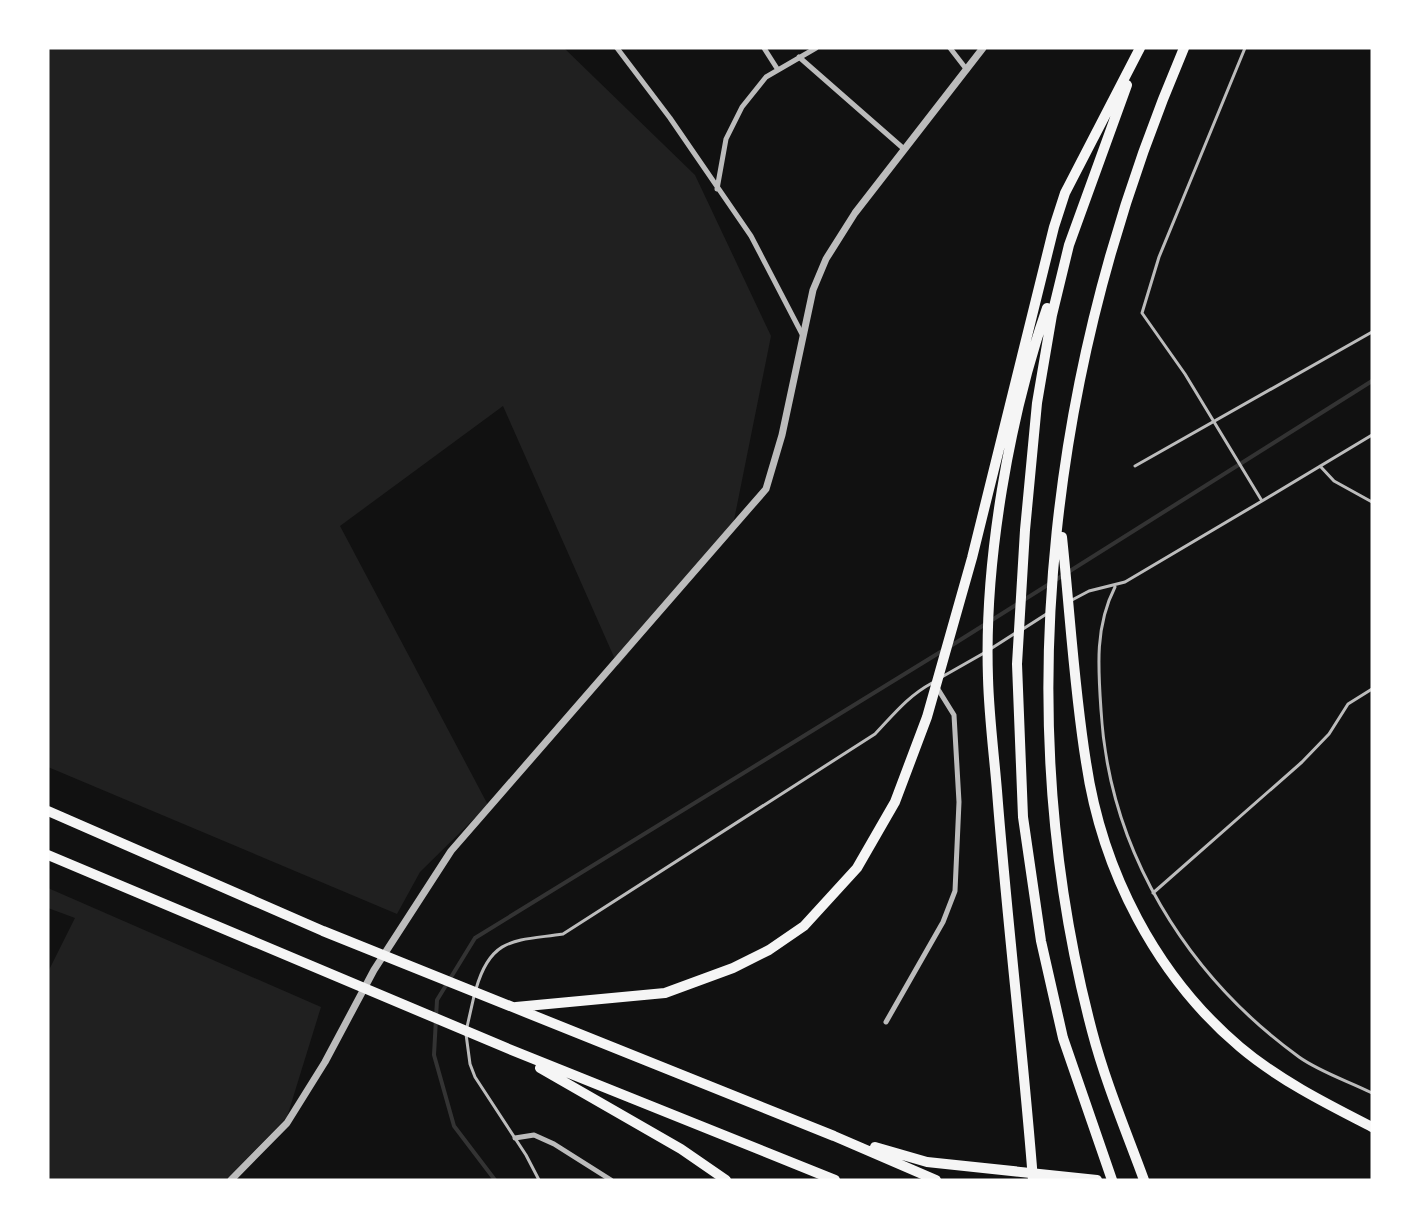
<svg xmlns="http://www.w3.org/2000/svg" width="1420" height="1228" font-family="Karla,sans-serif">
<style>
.green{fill:#202020}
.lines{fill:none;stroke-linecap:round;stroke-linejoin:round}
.stream{stroke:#333;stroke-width:4}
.service{stroke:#bcbcbc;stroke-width:3}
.minor{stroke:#bcbcbc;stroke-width:5}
.tertiary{stroke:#bcbcbc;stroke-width:7}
.motorway{stroke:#f5f5f5;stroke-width:10}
</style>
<rect width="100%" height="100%" fill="#111"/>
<path class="green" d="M 48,48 L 564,48 L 695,175 L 771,336 L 733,525 L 618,666 L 503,406 L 340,526 L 488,805 L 420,872 L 397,914 L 48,767 Z
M 48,888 L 321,1007 L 287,1117 L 226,1180 L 48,1180 L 48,972 L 75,918 L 48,908 Z"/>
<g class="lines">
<path class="stream" d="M 949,647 L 1372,381
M 495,1180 L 454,1126 L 434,1055 L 437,1000 L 475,938 L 942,651"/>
<path class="service" d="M 1245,48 L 1159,257 L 1142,313 L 1185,374 L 1262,501 L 1372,435
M 1135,466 L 1372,332
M 1320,466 L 1334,481 L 1372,502
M 1115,587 C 1095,626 1098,667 1101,710 C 1109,850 1186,975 1299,1057 C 1320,1072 1348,1081 1372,1093
M 1072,600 L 1089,591 L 1125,582 L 1262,501
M 1023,629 L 1048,613
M 992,648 L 1017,632
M 940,678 L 984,653
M 1153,893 L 1302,762 L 1329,734 L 1348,704 L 1372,689
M 476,989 C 491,936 516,941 563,934 L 875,734 C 894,714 908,696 932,683
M 467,1027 L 474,996
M 466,1034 L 470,1064 L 475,1077 L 526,1155 L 539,1180"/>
<path class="minor" d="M 617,48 L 670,118 L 751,236 L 802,334
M 764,48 L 778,70
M 950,48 L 967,70
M 799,57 L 904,149
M 717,189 L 726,139 L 742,107 L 766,77 L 816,48
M 886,1022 L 943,922 L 955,891 L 959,802 L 954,715 L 936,686
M 515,1138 L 534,1135 L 554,1144 L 611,1180"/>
<path class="tertiary" d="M 231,1180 L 287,1123 L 325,1062 L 374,970 L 451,851 L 766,489 L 782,435 L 813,290 L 826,259 L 855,213 L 983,48"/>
<path class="motorway" d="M 1062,537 C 1070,612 1074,688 1086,762 C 1102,871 1156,976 1240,1047 C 1279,1080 1327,1104 1372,1127
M 48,811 L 323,931 L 834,1136 L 936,1180
M 48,855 L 509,1049 L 835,1180
M 516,1007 L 665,993 L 733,968 L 769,950 L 804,926 L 857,868 L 895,802 L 927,717 L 972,558 L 1054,227 L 1065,193 L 1140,48
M 540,1068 L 681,1149 L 726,1180
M 875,1147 L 927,1162 L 1097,1180
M 1033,1180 C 1023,1050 1007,921 997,791 C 994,754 989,716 988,678 C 984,563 1009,417 1047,308
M 1112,1180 L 1063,1038 L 1041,941 L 1023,817 L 1017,664 L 1025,530 L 1037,403 L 1052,315 L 1069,245 L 1127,85
M 1144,1180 C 1126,1131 1105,1081 1092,1031 C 1006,705 1053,355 1184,48"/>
</g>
<rect width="1420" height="1228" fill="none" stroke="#ffffff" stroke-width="99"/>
</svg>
